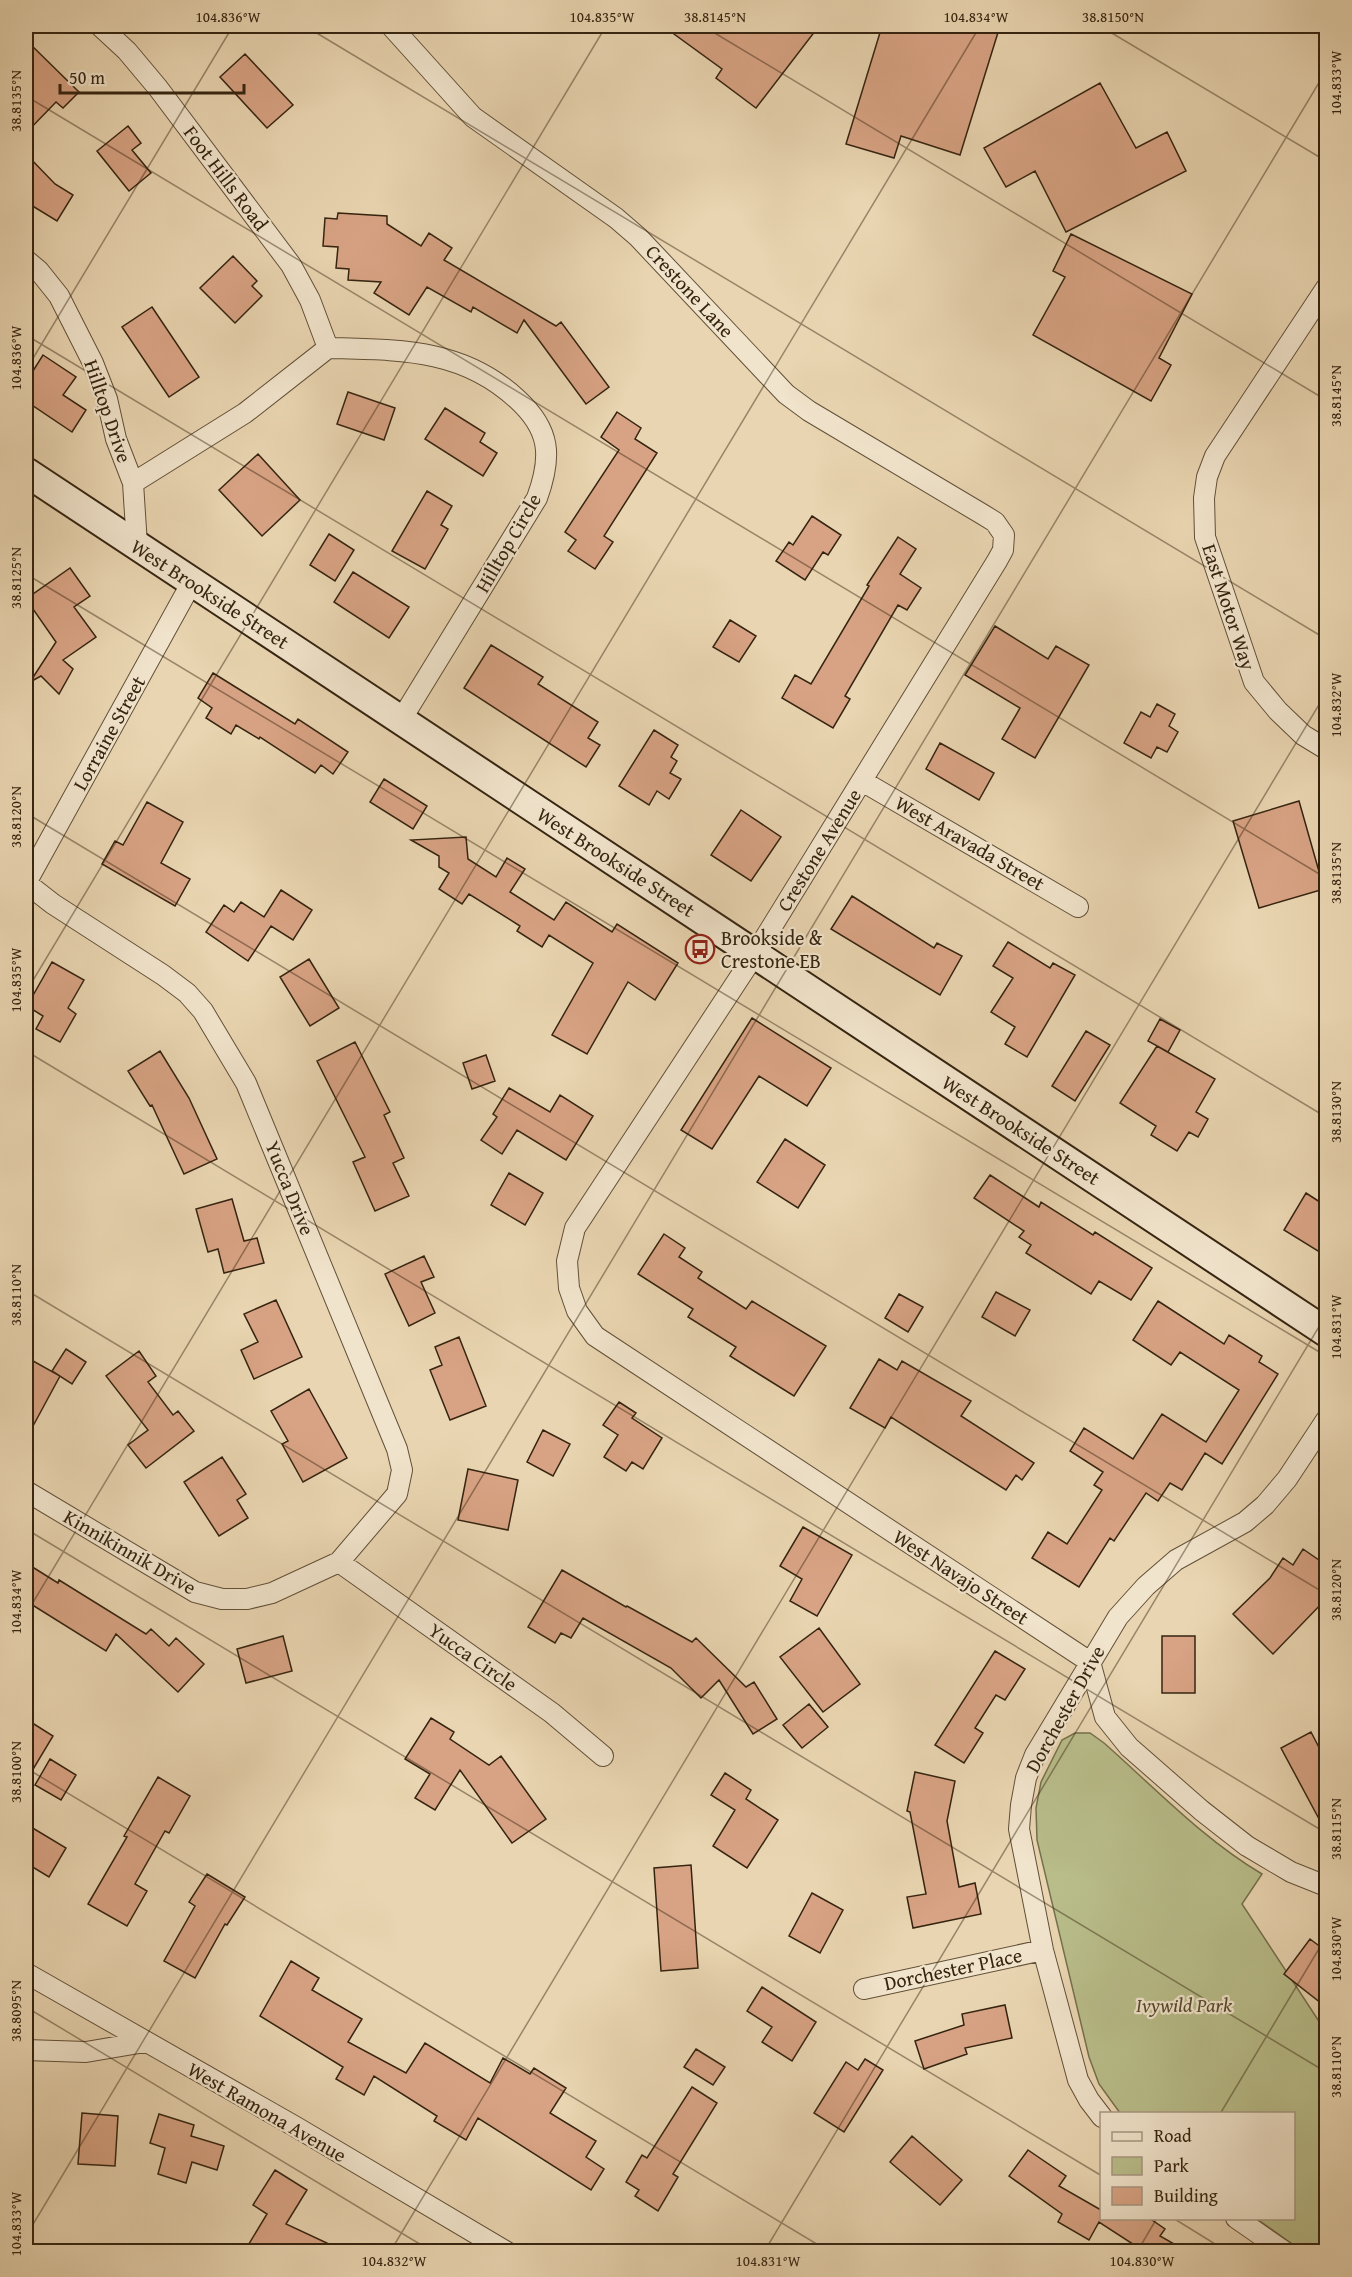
<svg xmlns="http://www.w3.org/2000/svg" width="1352" height="2277" font-family="'Gentium Book Plus',serif">
<style>
.green{fill:#b8bd8a;stroke:#76704d;stroke-width:1.5}
.building{fill:#d8a384;stroke:#352410;stroke-width:1.5}
.lines{fill:none;stroke-linecap:round;stroke-linejoin:round}
.street-casing{stroke:#625038;stroke-width:22}
.secondary-casing{stroke:#352410;stroke-width:32}
.street{stroke:#f1e4cc;stroke-width:20}
.secondary{stroke:#f1e4cc;stroke-width:28}
.ticks{fill:none;stroke:#352410;stroke-width:1.5;stroke-opacity:0.45}
.labels{text-anchor:middle;stroke-width:4.5;stroke-linejoin:round;paint-order:stroke}
.street-label{font-size:20px;fill:#352410;stroke:#f1e4cc}
.poi-label{font-size:20px;fill:#352410;stroke:#f1e4cc;text-anchor:start}
.park-label{font-size:20px;font-style:italic;fill:#564a2e;stroke:#f1e4cc}
.neatline{fill:none;stroke:#352410;stroke-width:2}
.ticks-label{font-size:15px;text-anchor:middle;fill:#352410}
</style>
<rect width="100%" height="100%" fill="#e9d5b1"/>
<filter id="stains"><feTurbulence type="fractalNoise" baseFrequency=".00333" numOctaves="4"/><feColorMatrix values="0 0 0 0 .2 0 0 0 0 .09 0 0 0 0 .02 0 0 0 .5 -.17"/></filter>
<radialGradient id="worn" r=".72"><stop offset=".6" stop-color="#630" stop-opacity="0"/><stop offset="1" stop-color="#630" stop-opacity=".3"/></radialGradient>
<path class="green" d="M 1075,1733 L 1090,1733 L 1104,1743 C 1155,1788 1203,1839 1262,1874 L 1242,1904 L 1326,2032 L 1326,2251 L 1302,2251 L 1257,2219 L 1294,2218 L 1294,2114 L 1120,2113 L 1099,2084 L 1089,2057 L 1037,1840 L 1036,1808 L 1041,1782 L 1062,1740 Z"/>
<path class="building" d="M 663,26 L 819,26 L 756,108 L 716,78 L 722,69 Z
M 882,26 L 1000,26 L 960,155 L 901,136 L 894,158 L 846,144 Z
M 26,40 L 79,92 L 63,108 L 56,102 L 26,133 Z
M 245,54 L 293,105 L 267,128 L 220,77 Z
M 1100,83 L 1136,148 L 1167,132 L 1186,171 L 1066,232 L 1035,171 L 1006,187 L 984,148 Z
M 128,126 L 141,143 L 132,150 L 151,173 L 129,191 L 97,151 Z
M 26,154 L 55,184 L 73,195 L 57,221 L 26,202 Z
M 338,213 L 387,216 L 387,224 L 421,246 L 429,233 L 452,248 L 444,260 L 556,326 L 561,322 L 609,387 L 586,404 L 524,320 L 517,333 L 473,307 L 471,312 L 427,287 L 409,315 L 374,293 L 381,282 L 348,280 L 349,269 L 336,268 L 338,247 L 323,246 L 325,218 L 337,219 Z
M 1071,234 L 1192,294 L 1159,358 L 1171,365 L 1151,401 L 1033,335 L 1065,277 L 1053,271 Z
M 233,256 L 257,281 L 252,286 L 262,296 L 235,323 L 200,288 Z
M 152,307 L 199,377 L 169,397 L 122,327 Z
M 43,355 L 76,377 L 63,395 L 86,410 L 72,432 L 26,401 L 26,382 Z
M 348,392 L 395,408 L 384,440 L 337,424 Z
M 445,408 L 485,433 L 480,442 L 497,453 L 483,476 L 425,439 Z
M 617,412 L 641,428 L 635,439 L 657,453 L 604,536 L 613,542 L 595,569 L 568,551 L 576,540 L 565,532 L 619,450 L 601,437 Z
M 258,454 L 300,500 L 262,536 L 219,490 Z
M 427,491 L 452,506 L 441,525 L 448,529 L 425,569 L 392,551 Z
M 812,516 L 841,535 L 828,555 L 823,552 L 805,580 L 776,561 L 789,542 L 793,545 Z
M 329,534 L 354,550 L 335,581 L 310,565 Z
M 898,537 L 916,549 L 900,574 L 921,588 L 907,610 L 898,605 L 845,696 L 850,699 L 833,728 L 782,698 L 795,675 L 811,684 L 869,586 L 867,585 Z
M 70,568 L 90,596 L 74,607 L 96,637 L 63,660 L 73,669 L 59,694 L 41,676 L 30,682 L 56,642 L 26,599 Z
M 353,572 L 409,607 L 389,638 L 334,602 Z
M 730,620 L 756,636 L 739,662 L 713,647 Z
M 995,626 L 1048,659 L 1056,646 L 1089,665 L 1035,758 L 1002,739 L 1020,708 L 965,675 Z
M 491,645 L 543,677 L 538,684 L 598,722 L 588,738 L 600,745 L 586,767 L 464,688 Z
M 213,673 L 295,724 L 298,719 L 348,752 L 333,774 L 321,765 L 315,773 L 260,737 L 259,739 L 236,725 L 231,734 L 206,718 L 212,708 L 198,698 Z
M 1157,704 L 1175,714 L 1169,726 L 1178,732 L 1167,752 L 1157,747 L 1151,758 L 1124,743 L 1141,712 L 1150,717 Z
M 654,730 L 678,745 L 671,757 L 677,761 L 670,773 L 681,779 L 669,799 L 657,791 L 649,805 L 619,786 Z
M 940,743 L 994,773 L 979,800 L 926,769 Z
M 384,779 L 427,806 L 413,829 L 370,802 Z
M 1299,801 L 1324,889 L 1259,908 L 1233,821 Z
M 147,802 L 183,822 L 161,863 L 190,879 L 175,906 L 102,864 L 115,841 L 123,845 Z
M 741,810 L 781,837 L 751,881 L 711,855 Z
M 466,837 L 468,859 L 496,877 L 507,858 L 525,869 L 510,892 L 554,920 L 566,902 L 612,932 L 617,924 L 678,963 L 655,1000 L 628,982 L 587,1054 L 552,1035 L 593,963 L 549,935 L 542,947 L 517,931 L 520,926 L 469,894 L 462,904 L 439,889 L 449,873 L 439,867 L 439,856 L 411,840 Z
M 281,890 L 312,910 L 293,940 L 271,926 L 248,961 L 206,932 L 224,905 L 234,912 L 241,902 L 264,917 Z
M 852,896 L 934,948 L 937,943 L 962,956 L 940,995 L 831,929 Z
M 1008,942 L 1050,968 L 1053,963 L 1075,975 L 1027,1057 L 1005,1044 L 1015,1027 L 991,1012 L 1013,978 L 993,966 Z
M 309,959 L 339,1008 L 310,1026 L 280,977 Z
M 52,962 L 84,980 L 68,1008 L 76,1014 L 60,1042 L 36,1029 L 43,1016 L 27,1006 Z
M 752,1018 L 831,1068 L 807,1106 L 759,1076 L 712,1149 L 681,1130 Z
M 1160,1019 L 1180,1030 L 1168,1052 L 1148,1041 Z
M 1086,1031 L 1110,1045 L 1075,1101 L 1052,1086 Z
M 355,1042 L 390,1112 L 384,1115 L 404,1158 L 393,1163 L 409,1196 L 375,1211 L 353,1162 L 365,1157 L 317,1061 Z
M 1157,1046 L 1215,1079 L 1196,1112 L 1208,1119 L 1198,1137 L 1189,1132 L 1177,1151 L 1151,1135 L 1156,1126 L 1120,1103 Z
M 160,1051 L 189,1098 L 217,1159 L 184,1174 L 152,1105 L 150,1106 L 128,1071 Z
M 486,1055 L 495,1081 L 472,1089 L 463,1063 Z
M 509,1088 L 550,1112 L 560,1095 L 593,1116 L 566,1160 L 517,1130 L 502,1154 L 481,1140 L 497,1117 L 493,1114 Z
M 785,1139 L 825,1165 L 798,1208 L 757,1182 Z
M 509,1173 L 543,1193 L 525,1225 L 491,1205 Z
M 990,1175 L 1039,1207 L 1041,1202 L 1093,1235 L 1095,1232 L 1152,1268 L 1131,1300 L 1099,1281 L 1091,1294 L 1026,1253 L 1031,1245 L 1019,1237 L 1024,1231 L 974,1198 Z
M 1306,1193 L 1326,1206 L 1326,1256 L 1284,1230 Z
M 232,1199 L 244,1241 L 257,1238 L 264,1263 L 224,1273 L 218,1249 L 208,1252 L 196,1209 Z
M 664,1234 L 685,1248 L 679,1257 L 702,1272 L 698,1278 L 746,1309 L 752,1301 L 826,1346 L 794,1396 L 730,1356 L 736,1347 L 688,1317 L 693,1309 L 638,1274 Z
M 424,1256 L 434,1277 L 421,1282 L 435,1313 L 409,1326 L 385,1274 Z
M 996,1292 L 1030,1310 L 1015,1336 L 982,1317 Z
M 899,1294 L 923,1307 L 908,1332 L 885,1318 Z
M 276,1300 L 302,1357 L 254,1379 L 241,1350 L 258,1342 L 244,1314 Z
M 1158,1301 L 1224,1344 L 1229,1335 L 1262,1356 L 1259,1362 L 1278,1374 L 1222,1464 L 1205,1453 L 1182,1490 L 1170,1483 L 1158,1501 L 1146,1493 L 1114,1541 L 1110,1538 L 1079,1587 L 1032,1558 L 1048,1532 L 1067,1544 L 1102,1490 L 1094,1485 L 1103,1472 L 1070,1451 L 1084,1428 L 1133,1459 L 1162,1414 L 1206,1442 L 1239,1390 L 1180,1352 L 1171,1365 L 1133,1340 Z
M 459,1337 L 486,1406 L 450,1420 L 430,1370 L 442,1365 L 435,1347 Z
M 66,1349 L 86,1362 L 72,1384 L 52,1371 Z
M 139,1351 L 156,1376 L 148,1382 L 173,1415 L 178,1411 L 194,1431 L 146,1468 L 128,1445 L 148,1430 L 106,1376 Z
M 26,1357 L 60,1376 L 26,1439 Z
M 879,1359 L 897,1370 L 902,1361 L 971,1401 L 961,1416 L 1034,1463 L 1022,1480 L 1016,1475 L 1006,1490 L 891,1417 L 885,1428 L 850,1408 Z
M 309,1389 L 347,1458 L 303,1482 L 282,1444 L 288,1441 L 271,1411 Z
M 619,1402 L 636,1413 L 632,1418 L 662,1438 L 643,1469 L 632,1462 L 626,1471 L 604,1457 L 618,1435 L 603,1425 Z
M 543,1430 L 570,1444 L 553,1476 L 527,1462 Z
M 222,1457 L 246,1494 L 237,1500 L 248,1518 L 219,1536 L 184,1482 Z
M 468,1469 L 518,1480 L 508,1530 L 458,1520 Z
M 803,1527 L 852,1555 L 817,1616 L 790,1601 L 802,1579 L 780,1566 Z
M 1303,1549 L 1326,1565 L 1326,1599 L 1273,1654 L 1233,1614 L 1270,1578 L 1283,1558 L 1293,1565 Z
M 26,1563 L 58,1583 L 59,1580 L 146,1634 L 151,1629 L 169,1646 L 176,1638 L 204,1664 L 178,1692 L 116,1634 L 106,1651 L 26,1601 Z
M 562,1570 L 626,1607 L 627,1606 L 692,1642 L 696,1638 L 746,1687 L 754,1682 L 777,1719 L 753,1734 L 719,1680 L 701,1698 L 671,1668 L 583,1618 L 571,1638 L 561,1633 L 555,1643 L 528,1627 Z
M 819,1628 L 860,1684 L 823,1712 L 780,1657 Z
M 283,1636 L 292,1671 L 246,1683 L 237,1649 Z
M 1162,1636 L 1195,1636 L 1195,1693 L 1162,1693 Z
M 995,1651 L 1025,1669 L 1005,1700 L 996,1695 L 975,1728 L 983,1733 L 964,1763 L 935,1745 Z
M 809,1704 L 828,1727 L 802,1748 L 783,1725 Z
M 431,1718 L 454,1732 L 450,1739 L 489,1765 L 501,1756 L 546,1819 L 512,1843 L 460,1770 L 435,1810 L 415,1798 L 430,1774 L 405,1759 Z
M 26,1719 L 53,1736 L 26,1781 Z
M 1311,1732 L 1326,1761 L 1326,1832 L 1281,1748 Z
M 50,1759 L 76,1775 L 61,1800 L 35,1785 Z
M 915,1772 L 955,1781 L 947,1821 L 959,1887 L 975,1883 L 981,1914 L 913,1928 L 907,1897 L 926,1894 L 910,1812 L 907,1811 Z
M 725,1773 L 751,1790 L 746,1799 L 778,1820 L 747,1868 L 713,1846 L 735,1810 L 711,1795 Z
M 158,1777 L 190,1796 L 169,1833 L 165,1831 L 135,1884 L 147,1891 L 127,1926 L 88,1904 L 127,1837 L 124,1836 Z
M 26,1824 L 66,1848 L 49,1877 L 26,1863 Z
M 691,1865 L 698,1968 L 661,1971 L 654,1868 Z
M 207,1874 L 245,1897 L 227,1925 L 225,1924 L 195,1978 L 164,1961 L 195,1906 L 189,1902 Z
M 812,1893 L 843,1910 L 820,1953 L 789,1936 Z
M 1310,1939 L 1326,1951 L 1326,2007 L 1284,1974 Z
M 291,1961 L 319,1978 L 312,1990 L 362,2019 L 348,2042 L 406,2073 L 425,2043 L 490,2083 L 503,2058 L 530,2074 L 534,2068 L 566,2088 L 550,2113 L 596,2141 L 586,2157 L 604,2169 L 591,2190 L 478,2118 L 466,2140 L 434,2121 L 437,2116 L 374,2076 L 364,2095 L 336,2079 L 343,2067 L 260,2016 Z
M 762,1987 L 816,2022 L 792,2061 L 762,2042 L 772,2027 L 747,2011 Z
M 1005,2005 L 1012,2038 L 965,2048 L 967,2054 L 924,2069 L 915,2041 L 964,2025 L 962,2014 Z
M 696,2049 L 725,2067 L 713,2085 L 684,2067 Z
M 865,2059 L 883,2070 L 844,2132 L 814,2113 L 846,2062 L 858,2070 Z
M 692,2087 L 717,2103 L 673,2174 L 678,2177 L 658,2211 L 635,2196 L 639,2190 L 626,2182 L 642,2155 L 647,2158 Z
M 82,2113 L 118,2116 L 115,2166 L 78,2164 Z
M 159,2114 L 194,2125 L 191,2136 L 224,2146 L 217,2170 L 192,2162 L 186,2183 L 158,2174 L 165,2148 L 150,2143 Z
M 912,2136 L 962,2180 L 940,2205 L 890,2162 Z
M 1028,2150 L 1066,2176 L 1059,2186 L 1101,2210 L 1101,2218 L 1149,2218 L 1165,2229 L 1160,2236 L 1188,2252 L 1145,2252 L 1099,2222 L 1089,2240 L 1058,2222 L 1062,2214 L 1009,2176 Z
M 275,2170 L 307,2190 L 286,2224 L 346,2252 L 244,2252 L 267,2214 L 253,2205 Z"/>
<g class="lines">
<g class="street-casing">
<path id="street" d="M 100,26 L 127,51 L 158,88 L 291,265 L 310,300 L 328,348
M 391,26 L 473,117 L 616,218 L 638,237 L 786,394 L 809,411 L 982,514 L 995,522 L 1004,535 L 1003,550 L 997,561 L 755,954 L 575,1228 L 567,1261 L 569,1288 L 577,1311 L 595,1336 L 1090,1662 L 1105,1717 L 1129,1747 L 1201,1810 L 1247,1846 L 1291,1872 L 1326,1886
M 26,260 L 39,271 L 59,296 L 93,363 L 107,399 L 116,439 L 133,483 L 137,545
M 1326,288 L 1215,456 L 1207,477 L 1204,498 L 1205,537 L 1254,682 L 1278,711 L 1303,735 L 1326,749
M 133,483 L 245,413 L 328,348 C 399,350 462,348 517,399 C 551,430 552,457 537,498 L 401,720
M 862,781 L 1078,907
M 26,1491 L 195,1592 L 222,1599 L 247,1599 L 272,1593 L 339,1562 L 397,1494 L 402,1470 L 397,1449 L 246,1083 L 203,1011 L 187,993 L 163,975 L 53,904 L 26,883 L 192,582
M 339,1562 L 552,1713 L 603,1756
M 26,1973 L 296,2127 L 507,2252
M 864,1989 L 1043,1950
M 26,2050 L 86,2052 L 145,2042
M 1102,2117 L 1089,2100 L 1078,2080 L 1043,1950 L 1019,1829 L 1021,1805 L 1026,1778 L 1035,1755 L 1118,1617 L 1146,1586 L 1176,1560 L 1245,1522 L 1265,1505 L 1287,1479 L 1326,1420
M 1236,2218 L 1285,2252"/>
</g>
<g class="secondary-casing">
<path id="secondary" d="M 26,472 L 1326,1332"/>
</g>
<use href="#street" class="street"/>
<use href="#secondary" class="secondary"/>
</g>
<path class="ticks" d="M 305,26 L 1326,639M 703,26 L 1326,400M 1100,26 L 1326,161M 26,96 L 1326,878M 26,335 L 1326,1117M 26,370 L 233,26M 26,574 L 1326,1356M 26,813 L 1326,1594M 26,992 L 606,26M 26,1051 L 1326,1833M 26,1290 L 1326,2072M 26,1529 L 1102,2176M 26,1614 L 980,26M 26,1768 L 830,2252M 26,2007 L 433,2252M 1220,2114 L 1326,1937M 1173,2218 L 1228,2252M 26,2236 L 1326,71M 26,2246 L 35,2252M 390,2252 L 1326,693M 764,2252 L 1326,1315M 1137,2252 L 1157,2218"/>
<defs>
<g id="bus-ring" transform="scale(1.5)"><circle r="9.5" fill="#f1e4cc" stroke="#8f2418" stroke-width="1.5"/><path d="M-5-6H5V4H4V6H2V4H-2V6H-4V4H-5ZM-3.5-4V0h7V-4ZM-3.5 1.2v1.5H-2V1.2ZM2 1.2v1.5H3.5V1.2Z" fill="#8f2418"/></g>
</defs>
<g fill-rule="evenodd">
<use href="#bus-ring" x="700" y="949"/>
</g>
<g class="labels">
<g class="street-label">
<text transform="translate(226 178) rotate(53)" y="7">Foot Hills Road</text>
<text transform="translate(690 291) rotate(47)" y="7">Crestone Lane</text>
<text transform="translate(108 411) rotate(71)" y="7">Hilltop Drive</text>
<text transform="translate(508 543) rotate(-60)" y="7">Hilltop Circle</text>
<text transform="translate(210 594) rotate(33)" y="7">West Brookside Street</text>
<text transform="translate(1229 607) rotate(72)" y="7">East Motor Way</text>
<text transform="translate(109 733) rotate(-61)" y="7">Lorraine Street</text>
<text transform="translate(970 843) rotate(30)" y="7">West Aravada Street</text>
<text transform="translate(819 850) rotate(-58)" y="7">Crestone Avenue</text>
<text transform="translate(616 862) rotate(33)" y="7">West Brookside Street</text>
<text transform="translate(1021 1130) rotate(33)" y="7">West Brookside Street</text>
<text transform="translate(290 1188) rotate(68)" y="7">Yucca Drive</text>
<text transform="translate(130 1552) rotate(30)" y="7">Kinnikinnik Drive</text>
<text transform="translate(961 1577) rotate(33)" y="7">West Navajo Street</text>
<text transform="translate(473 1657) rotate(35)" y="7">Yucca Circle</text>
<text transform="translate(1065 1709) rotate(-61)" y="7">Dorchester Drive</text>
<text transform="translate(953 1969) rotate(-12)" y="7">Dorchester Place</text>
<text transform="translate(267 2112) rotate(30)" y="7">West Ramona Avenue</text>
</g>
<g class="poi-label">
<text x="721" y="945">Brookside &amp;<tspan x="721" dy="23">Crestone EB</tspan></text>
</g>
<g class="park-label">
<text x="1184" y="2012">Ivywild Park</text>
</g>
</g>
<rect width="1352" height="2277" fill="none" stroke="#e9d5b1" stroke-width="66"/>
<rect x="1100" y="2112" width="195" height="108" fill="#f1e4cc" stroke="#a69781" stroke-width="1.5"/>
<rect x="1112" y="2132" width="30" height="9" fill="#f1e4cc" stroke="#a69781" stroke-width="1.5"/>
<text x="1154" y="2142" font-size="18" fill="#352410">Road</text>
<rect x="1112" y="2157" width="30" height="18" fill="#b8bd8a" stroke="#a69781" stroke-width="1.5"/>
<text x="1154" y="2172" font-size="18" fill="#352410">Park</text>
<rect x="1112" y="2187" width="30" height="18" fill="#d8a384" stroke="#a69781" stroke-width="1.5"/>
<text x="1154" y="2202" font-size="18" fill="#352410">Building</text>
<path d="M60 84v9h184v-9" fill="none" stroke="#352410" stroke-width="3"/>
<text x="69" y="84" font-size="18" fill="#352410" stroke="#f1e4cc" stroke-width="4.5" paint-order="stroke">50 m</text>
<rect x="33" y="33" width="1286" height="2211" class="neatline"/>
<g class="ticks-label">
<text x="228" y="22">104.836°W</text>
<text x="602" y="22">104.835°W</text>
<text x="715" y="22">38.8145°N</text>
<text x="976" y="22">104.834°W</text>
<text x="1113" y="22">38.8150°N</text>
<text transform="translate(1336 83) rotate(-90)" y="5">104.833°W</text>
<text transform="translate(16 101) rotate(-90)" y="5">38.8135°N</text>
<text transform="translate(16 358) rotate(-90)" y="5">104.836°W</text>
<text transform="translate(1336 396) rotate(-90)" y="5">38.8145°N</text>
<text transform="translate(16 578) rotate(-90)" y="5">38.8125°N</text>
<text transform="translate(1336 705) rotate(-90)" y="5">104.832°W</text>
<text transform="translate(16 817) rotate(-90)" y="5">38.8120°N</text>
<text transform="translate(1336 873) rotate(-90)" y="5">38.8135°N</text>
<text transform="translate(16 980) rotate(-90)" y="5">104.835°W</text>
<text transform="translate(1336 1112) rotate(-90)" y="5">38.8130°N</text>
<text transform="translate(16 1295) rotate(-90)" y="5">38.8110°N</text>
<text transform="translate(1336 1327) rotate(-90)" y="5">104.831°W</text>
<text transform="translate(1336 1590) rotate(-90)" y="5">38.8120°N</text>
<text transform="translate(16 1602) rotate(-90)" y="5">104.834°W</text>
<text transform="translate(16 1772) rotate(-90)" y="5">38.8100°N</text>
<text transform="translate(1336 1829) rotate(-90)" y="5">38.8115°N</text>
<text transform="translate(1336 1949) rotate(-90)" y="5">104.830°W</text>
<text transform="translate(16 2011) rotate(-90)" y="5">38.8095°N</text>
<text transform="translate(1336 2067) rotate(-90)" y="5">38.8110°N</text>
<text transform="translate(16 2224) rotate(-90)" y="5">104.833°W</text>
<text x="394" y="2266">104.832°W</text>
<text x="768" y="2266">104.831°W</text>
<text x="1142" y="2266">104.830°W</text>
</g>
<rect width="100%" height="100%" filter="url(#stains)"/>
<rect width="100%" height="100%" fill="url(#worn)"/>
</svg>
